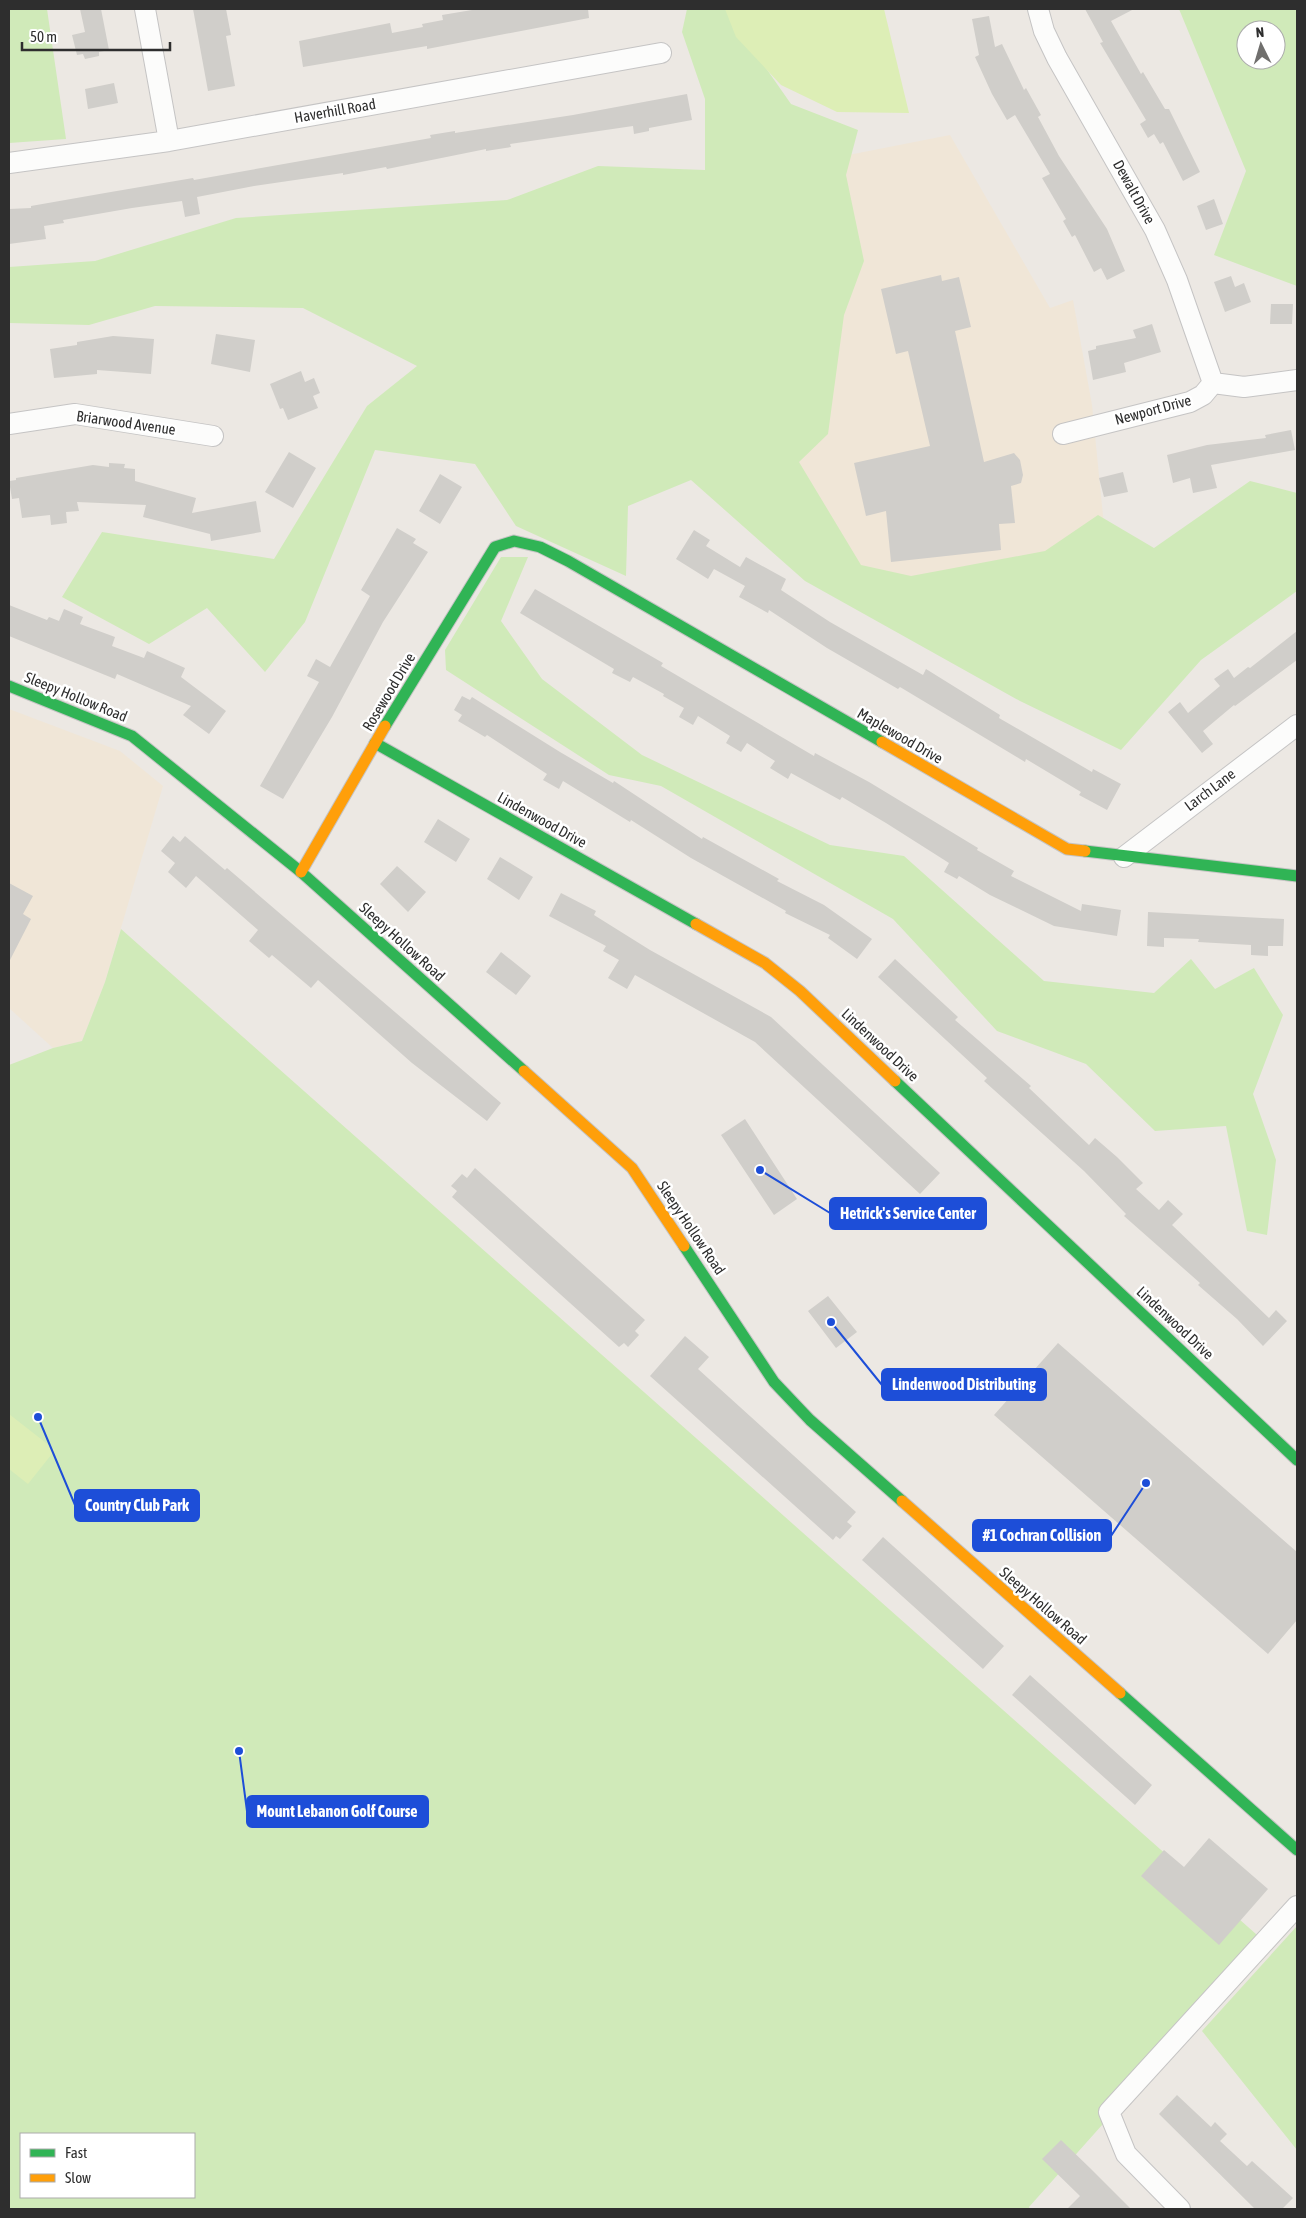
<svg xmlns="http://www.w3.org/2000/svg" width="1306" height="2218" font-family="'Asap Condensed',sans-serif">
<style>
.education{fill:#f0e6d7}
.green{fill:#d0eab9;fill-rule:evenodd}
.pitch{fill:#ddeeb6}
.building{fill:#d0ceca}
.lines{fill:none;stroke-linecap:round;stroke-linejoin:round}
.street-casing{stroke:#c5c4c4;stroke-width:22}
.fast-casing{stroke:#c5c4c4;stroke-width:13}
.slow-casing{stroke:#c5c4c4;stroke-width:13}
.street{stroke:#fcfcfb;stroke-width:20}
.fast{stroke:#30b455;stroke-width:11}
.slow{stroke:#ff9f0a;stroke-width:11}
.labels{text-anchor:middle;stroke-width:5;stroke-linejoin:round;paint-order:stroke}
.street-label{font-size:15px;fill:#2e2e2e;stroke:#fff}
.leader{fill:none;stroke:#1d4ed8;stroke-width:2}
.callout-dot{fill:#1d4ed8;stroke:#fff;stroke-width:2}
.callout{fill:#1d4ed8;stroke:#1d4ed8;stroke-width:2}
.callout-label{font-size:16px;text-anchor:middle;font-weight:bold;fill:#fff}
</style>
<rect width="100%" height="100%" fill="#ece8e3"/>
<path class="education" d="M 950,135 L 1050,308 L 1073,300 L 1092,405 L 1107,556 L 923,587 L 778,549 L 717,181 Z
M 9,709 L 120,751 L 163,786 L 105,982 L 82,1041 L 53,1048 L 9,1008 Z"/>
<path class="green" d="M 9,9 L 47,9 L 66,139 L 9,143 Z
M 687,9 L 737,9 L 745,38 L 791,104 L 858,130 L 846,175 L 864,261 L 844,315 L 828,434 L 799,462 L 861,565 L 911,576 L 1045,551 L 1098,515 L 1154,548 L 1250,481 L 1297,493 L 1297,591 L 1201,660 L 1121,750 L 1020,701 L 805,581 L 691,480 L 628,506 L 626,576 L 516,526 L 475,464 L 375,450 L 305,622 L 265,672 L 207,608 L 149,644 L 62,597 L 102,532 L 274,559 L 367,406 L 417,366 L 303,308 L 155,306 L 89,325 L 9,323 L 9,267 L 95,261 L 236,218 L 507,200 L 598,166 L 705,170 L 705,99 L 682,32 Z
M 1179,9 L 1297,9 L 1297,286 L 1214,255 L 1246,171 ZM 1246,30 L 1276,30 L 1276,60 L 1246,60 Z
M 501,557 L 528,557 L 501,621 L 542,679 L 642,755 L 830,845 L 904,856 L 1044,981 L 1154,993 L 1191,959 L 1215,989 L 1254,968 L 1283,1015 L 1253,1094 L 1276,1160 L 1267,1235 L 1247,1231 L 1226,1126 L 1155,1131 L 1086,1064 L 997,1031 L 893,919 L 661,786 L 609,775 L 446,670 L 445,650 Z
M 121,929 L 1265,1942 L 1029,2207 L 1030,2209 L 9,2209 L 9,1065 L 53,1048 L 82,1041 L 105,982 ZM 21,2134 L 194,2134 L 194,2197 L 21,2197 Z
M 1297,1926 L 1297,2150 L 1202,2031 Z"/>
<path class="pitch" d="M 725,9 L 884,9 L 909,113 L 837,112 L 781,85 L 736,37 Z
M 9,1414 L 55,1450 L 28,1484 L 9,1469 Z"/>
<path class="building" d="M 80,9 L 101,9 L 109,50 L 99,52 L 99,56 L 85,59 L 83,54 L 77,55 L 72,35 L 85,32 Z
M 193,9 L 226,9 L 231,35 L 226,36 L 235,86 L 208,91 Z
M 478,9 L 588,9 L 589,18 L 427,49 L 427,46 L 303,67 L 299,41 L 390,23 L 392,33 L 423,27 L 422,24 L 443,20 L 442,15 Z
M 1085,9 L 1134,9 L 1111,21 L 1141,74 L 1143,72 L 1165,109 L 1169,109 L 1200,172 L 1183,181 L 1163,142 L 1160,144 L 1154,134 L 1148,138 L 1140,124 L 1146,120 L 1100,43 L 1103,42 Z
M 989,16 L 995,47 L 1002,44 L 1024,90 L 1026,88 L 1041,115 L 1038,117 L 1059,156 L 1107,229 L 1125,271 L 1107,280 L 1101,268 L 1094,272 L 1075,235 L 1072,237 L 1063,221 L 1066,219 L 1042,178 L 1050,174 L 1015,115 L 1007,120 L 992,94 L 975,57 L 979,55 L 972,19 Z
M 114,83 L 118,103 L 88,109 L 85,89 Z
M 687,94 L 692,120 L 649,128 L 649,131 L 634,134 L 633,126 L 510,144 L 511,147 L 486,151 L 486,149 L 387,169 L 386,167 L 343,175 L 343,173 L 254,186 L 197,197 L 200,214 L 185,217 L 182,201 L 132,208 L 63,220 L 64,223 L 44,226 L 46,239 L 9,244 L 9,209 L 31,208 L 31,206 L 105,193 L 193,178 L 194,180 L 431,138 L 430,135 L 455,131 L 455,133 L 573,115 Z
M 1214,199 L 1223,224 L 1206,230 L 1197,206 Z
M 941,275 L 942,281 L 959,277 L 971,327 L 955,331 L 984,462 L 1014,453 L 1020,460 L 1023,475 L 1021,483 L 1011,486 L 1015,523 L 999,524 L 1001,550 L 891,562 L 886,511 L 866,516 L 854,463 L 930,446 L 908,351 L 896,354 L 881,289 Z
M 1231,276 L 1235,287 L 1244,283 L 1251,302 L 1225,312 L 1214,282 Z
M 1271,304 L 1293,304 L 1292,324 L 1270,324 Z
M 1152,324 L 1161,352 L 1124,363 L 1126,372 L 1093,380 L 1088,351 L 1096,349 L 1096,346 L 1136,338 L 1133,330 Z
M 216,334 L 255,340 L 250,372 L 211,364 Z
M 113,336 L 154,339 L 151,374 L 97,370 L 97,374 L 54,378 L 50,349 L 77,345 L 77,342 Z
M 301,371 L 305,382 L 314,378 L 320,393 L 313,396 L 318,408 L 288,420 L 283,408 L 280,409 L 270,384 Z
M 1291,430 L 1295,450 L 1211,465 L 1217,488 L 1193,493 L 1190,478 L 1173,483 L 1167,455 L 1207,445 L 1266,438 L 1265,435 Z
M 289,452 L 316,468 L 293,508 L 265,492 Z
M 109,463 L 125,464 L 124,468 L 135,469 L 135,481 L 196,498 L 192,513 L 256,501 L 261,532 L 211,541 L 210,534 L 143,517 L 146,505 L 77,502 L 79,511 L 66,512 L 67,523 L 51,525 L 50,515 L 22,518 L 19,498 L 12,499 L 9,481 L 16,480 L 16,478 L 93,465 L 109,467 Z
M 1123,472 L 1128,492 L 1104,497 L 1099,478 Z
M 440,474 L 462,487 L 440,524 L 419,511 Z
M 397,528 L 416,539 L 413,543 L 428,552 L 383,622 L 332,717 L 283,799 L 260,786 L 319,682 L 307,676 L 316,659 L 330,667 L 370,596 L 361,590 Z
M 694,530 L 710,540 L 706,546 L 740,567 L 746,557 L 786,579 L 781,590 L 830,622 L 923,675 L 926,669 L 1000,715 L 999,718 L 1092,772 L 1093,769 L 1121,784 L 1107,810 L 1079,795 L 1081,792 L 1026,759 L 1025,762 L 900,687 L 898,689 L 827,648 L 769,610 L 768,613 L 739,597 L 745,586 L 714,569 L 708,579 L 676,559 Z
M 535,589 L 663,663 L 661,666 L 814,756 L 815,753 L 869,782 L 978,848 L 977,850 L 1014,871 L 1011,876 L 1081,911 L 1082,904 L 1121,910 L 1117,936 L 1054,926 L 990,895 L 959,876 L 957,879 L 944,872 L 949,863 L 886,823 L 842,797 L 840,800 L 791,773 L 788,779 L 770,768 L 775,761 L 747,743 L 741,752 L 726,743 L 730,736 L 698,716 L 693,725 L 679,717 L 684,708 L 663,696 L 664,694 L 633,677 L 630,682 L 612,673 L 614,669 L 520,613 Z
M 9,605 L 47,620 L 49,617 L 59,621 L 64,609 L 83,617 L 80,624 L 115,637 L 112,646 L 144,658 L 147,651 L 185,668 L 181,677 L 226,711 L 209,734 L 183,715 L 191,706 L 117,674 L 115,679 L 9,636 Z
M 1297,631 L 1297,660 L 1235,706 L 1234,705 L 1203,731 L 1213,744 L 1202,753 L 1168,712 L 1180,702 L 1188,713 L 1220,686 L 1214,679 L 1228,669 L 1234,678 L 1248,667 L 1250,668 Z
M 462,696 L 470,700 L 472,697 L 560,752 L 613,783 L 614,781 L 702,839 L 703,837 L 779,879 L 777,881 L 824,905 L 872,939 L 857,959 L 828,938 L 830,935 L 785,913 L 786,911 L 691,858 L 631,820 L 630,822 L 563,781 L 559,789 L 543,780 L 547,774 L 487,735 L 485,737 L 458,721 L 462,715 L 454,710 Z
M 438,819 L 470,839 L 456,862 L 424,842 Z
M 173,836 L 180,842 L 185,836 L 225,870 L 227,868 L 501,1103 L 487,1121 L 412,1063 L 318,980 L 311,988 L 272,955 L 269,958 L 249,941 L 258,930 L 196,876 L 186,888 L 168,872 L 175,863 L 161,851 Z
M 500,857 L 533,877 L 519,900 L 487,879 Z
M 397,866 L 426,892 L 408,912 L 380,884 Z
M 9,883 L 33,896 L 23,914 L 31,919 L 9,962 Z
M 561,893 L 596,911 L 594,915 L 650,950 L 771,1017 L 940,1173 L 920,1194 L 755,1042 L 635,975 L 627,989 L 608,978 L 619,960 L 603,951 L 606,946 L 549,916 Z
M 1148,912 L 1284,919 L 1283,946 L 1268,946 L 1268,956 L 1251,955 L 1251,945 L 1198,942 L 1199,939 L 1164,938 L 1164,947 L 1147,946 Z
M 501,952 L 531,976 L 516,995 L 486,972 Z
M 895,959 L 958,1017 L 955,1020 L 1031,1086 L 1029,1088 L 1089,1145 L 1095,1138 L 1117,1157 L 1143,1183 L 1136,1189 L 1159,1210 L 1168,1200 L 1183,1214 L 1172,1225 L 1269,1318 L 1276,1310 L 1287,1321 L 1263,1346 L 1237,1319 L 1198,1285 L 1200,1283 L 1124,1216 L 1126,1214 L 1084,1171 L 984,1081 L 987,1078 L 878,977 Z
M 745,1119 L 797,1199 L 774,1215 L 721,1135 Z
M 475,1168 L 645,1320 L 635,1331 L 639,1335 L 628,1347 L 624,1343 L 619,1347 L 452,1197 L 457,1191 L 451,1186 L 462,1174 L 467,1178 Z
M 828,1296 L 857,1332 L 836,1348 L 808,1311 Z
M 685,1336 L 709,1357 L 698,1369 L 856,1512 L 847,1522 L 852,1526 L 840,1539 L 836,1536 L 833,1540 L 650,1376 Z
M 1058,1343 L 1297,1552 L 1297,1620 L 1268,1654 L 994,1415 Z
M 883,1537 L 1004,1646 L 983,1669 L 862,1560 Z
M 1030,1675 L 1152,1785 L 1135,1805 L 1012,1695 Z
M 1209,1838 L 1268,1889 L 1219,1945 L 1141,1876 L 1164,1850 L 1184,1867 Z
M 1177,2095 L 1211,2127 L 1215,2122 L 1227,2134 L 1220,2141 L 1247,2166 L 1252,2161 L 1293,2198 L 1282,2209 L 1255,2209 L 1159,2114 Z
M 1061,2140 L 1090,2168 L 1131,2209 L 1067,2209 L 1080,2196 L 1042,2159 Z"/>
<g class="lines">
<g class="street-casing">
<path id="street" d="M 145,9 L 169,141
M 1038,9 L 1044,31 L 1057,58 L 1155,230 L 1177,280 L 1213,383
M 9,163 L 169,141 L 661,53
M 9,424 L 75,414 L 213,436
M 1063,434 L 1190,402 L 1203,395 L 1213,383 L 1244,387 L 1297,380
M 1124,857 L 1297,725
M 1180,2209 L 1126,2154 L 1109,2112 L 1297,1906"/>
</g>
<g class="fast-casing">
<path id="fast" d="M 9,686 L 132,736 L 301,872 L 524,1071
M 385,726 L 495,547 L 514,541 L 540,547 L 568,561 L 882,742
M 375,743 L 696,924
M 1085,851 L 1297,876
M 895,1081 L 1297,1460
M 684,1246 L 774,1382 L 810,1420 L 902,1501
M 1120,1693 L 1297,1850"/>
</g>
<g class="slow-casing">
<path id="slow" d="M 882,742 L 1067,849 L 1085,851
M 301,872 L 385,726
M 696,924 L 765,963 L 800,991 L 895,1081
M 524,1071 L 632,1168 L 684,1246
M 902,1501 L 1120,1693"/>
</g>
<use href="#street" class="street"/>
<use href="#fast" class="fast"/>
<use href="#slow" class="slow"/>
</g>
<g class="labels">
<g class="street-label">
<text transform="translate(335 111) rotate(-10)" y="5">Haverhill Road</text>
<text transform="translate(1134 192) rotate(61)" y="5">Dewalt Drive</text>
<text transform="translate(1153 410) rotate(-15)" y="5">Newport Drive</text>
<text transform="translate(126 423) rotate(8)" y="5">Briarwood Avenue</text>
<text transform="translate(389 692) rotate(-59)" y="5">Rosewood Drive</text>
<text transform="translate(76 697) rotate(22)" y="5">Sleepy Hollow Road</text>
<text transform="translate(900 736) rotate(30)" y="5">Maplewood Drive</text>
<text transform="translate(1210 790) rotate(-37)" y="5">Larch Lane</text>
<text transform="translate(542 820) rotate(29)" y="5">Lindenwood Drive</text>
<text transform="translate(402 942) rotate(42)" y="5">Sleepy Hollow Road</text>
<text transform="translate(880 1045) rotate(43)" y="5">Lindenwood Drive</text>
<text transform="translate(691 1228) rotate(56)" y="5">Sleepy Hollow Road</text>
<text transform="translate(1175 1323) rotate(43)" y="5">Lindenwood Drive</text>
<text transform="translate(1043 1606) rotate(41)" y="5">Sleepy Hollow Road</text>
</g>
</g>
<path class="leader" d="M760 1170L830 1213M831 1322L882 1385M38 1417L75 1505M1146 1483L1111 1536M239 1751L247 1811"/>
<g class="callout-dot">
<circle cx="760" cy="1170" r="5"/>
<circle cx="831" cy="1322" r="5"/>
<circle cx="38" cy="1417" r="5"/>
<circle cx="1146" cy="1483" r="5"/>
<circle cx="239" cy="1751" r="5"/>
</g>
<g class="callout">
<rect x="830" y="1198" width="156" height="31" rx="5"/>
<rect x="882" y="1369" width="164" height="31" rx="5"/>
<rect x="75" y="1490" width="124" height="31" rx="5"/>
<rect x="973" y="1520" width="138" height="31" rx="5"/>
<rect x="247" y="1796" width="181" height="31" rx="5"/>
</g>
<g class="callout-label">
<text x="908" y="1219">Hetrick's Service Center</text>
<text x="964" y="1390">Lindenwood Distributing</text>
<text x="137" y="1511">Country Club Park</text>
<text x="1042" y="1541">#1 Cochran Collision</text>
<text x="337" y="1817">Mount Lebanon Golf Course</text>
</g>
<rect width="1306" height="2218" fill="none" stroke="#2e2e2e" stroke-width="20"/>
<rect x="20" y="2133" width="175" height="65" fill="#ffffff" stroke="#ababab"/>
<rect x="30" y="2149" width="25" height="8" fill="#30b455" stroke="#ababab"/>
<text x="65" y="2158" font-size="15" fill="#2e2e2e">Fast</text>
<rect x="30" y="2174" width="25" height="8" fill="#ff9f0a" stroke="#ababab"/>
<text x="65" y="2183" font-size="15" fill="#2e2e2e">Slow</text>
<g transform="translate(1261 45) rotate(355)"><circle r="24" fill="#ffffff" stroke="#ababab"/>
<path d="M0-4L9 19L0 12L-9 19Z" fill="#706f6d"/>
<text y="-8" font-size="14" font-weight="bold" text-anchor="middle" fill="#2e2e2e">N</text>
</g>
<path d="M22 42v8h148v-8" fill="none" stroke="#2e2e2e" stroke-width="2.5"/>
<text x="30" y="42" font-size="15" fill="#2e2e2e" stroke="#ffffff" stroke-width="4" paint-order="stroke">50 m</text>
</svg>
